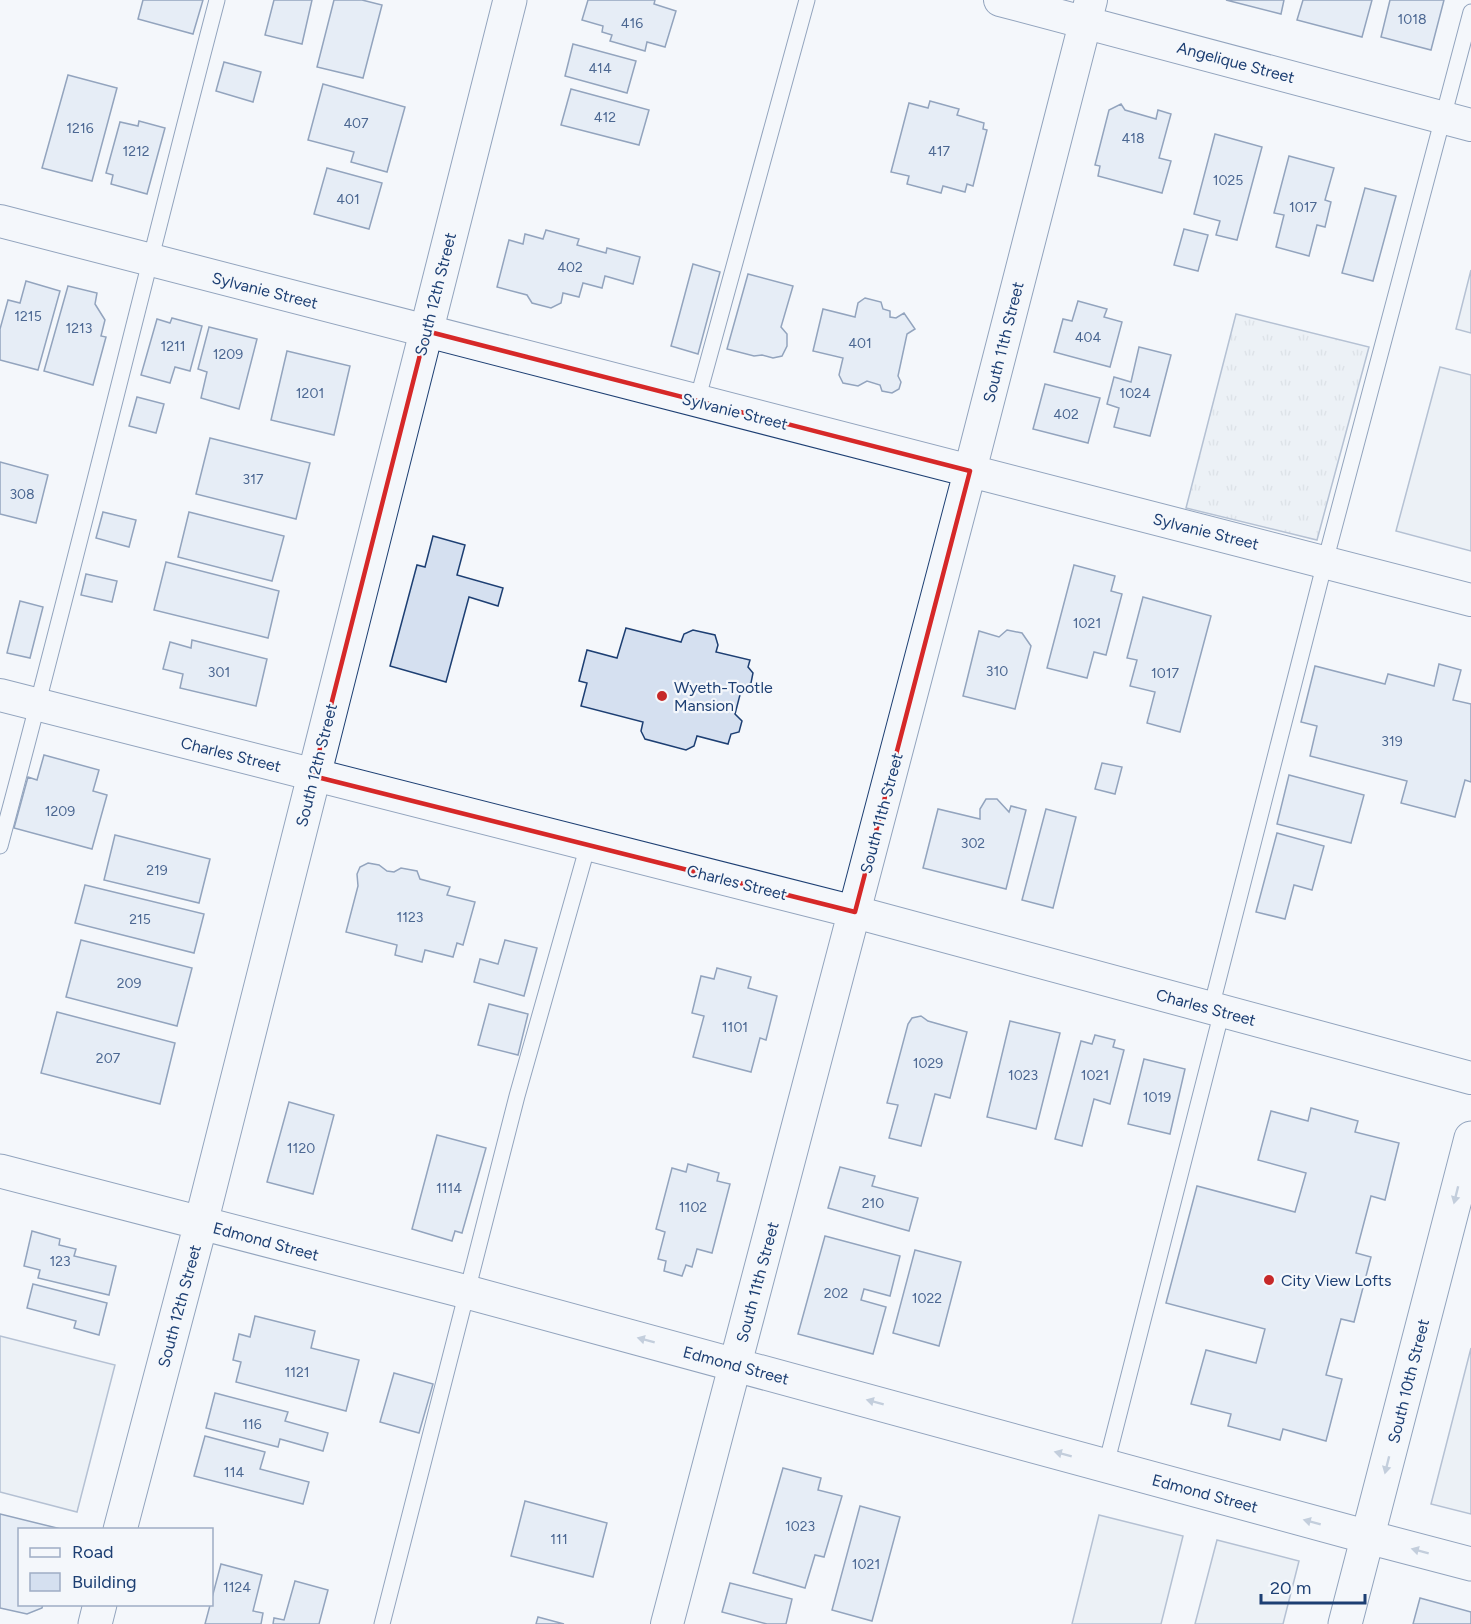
<svg xmlns="http://www.w3.org/2000/svg" width="1471" height="1624" font-family="Figtree,sans-serif">
<style>
.grass{fill:url(#grass-tufts);stroke:#687fa3;stroke-width:1.5}
.parking{fill:#e3e8f0;stroke:#687fa3;stroke-width:1.5}
.building{fill:#d5e0f0;stroke:#1d3f73;stroke-width:1.5}
.lines{fill:none;stroke-linecap:round;stroke-linejoin:round}
.service-casing{stroke:#1d3f73;stroke-width:17}
.minor-casing{stroke:#1d3f73;stroke-width:34}
.tertiary-casing{stroke:#1d3f73;stroke-width:35}
.secondary-casing{stroke:#1d3f73;stroke-width:35}
.service{stroke:#f4f7fb;stroke-width:15}
.minor{stroke:#f4f7fb;stroke-width:32}
.tertiary{stroke:#f4f7fb;stroke-width:33}
.secondary{stroke:#f4f7fb;stroke-width:33}
.oneway{fill:#889bb7}
.marked{fill:none;stroke:#d62828;stroke-width:4.5;stroke-linejoin:round}
.poi-dot{fill:#c62828;stroke:#f4f7fb;stroke-width:2}
.labels{text-anchor:middle;stroke-width:4.5;stroke-linejoin:round;paint-order:stroke}
.number-label{font-size:14px;fill:#4b6792}
.street-label{font-size:16px;fill:#1d3f73;stroke:#f4f7fb}
.poi-label{font-size:16px;fill:#1d3f73;stroke:#f4f7fb;text-anchor:start}
</style>
<defs>
<pattern id="grass-tufts" width="24" height="20" patternUnits="userSpaceOnUse" patternTransform="scale(1.5)"><rect width="24" height="20" fill="#e3e9f0"/><path d="M3 7l-1-3M5 7V3M7 7l1-3M15 17l-1-3M17 17v-4M19 17l1-3" fill="none" stroke="#c2c9d1"/></pattern>
</defs>
<rect width="100%" height="100%" fill="#f4f7fb"/>
<path class="grass" d="M 1236,314 L 1369,347 L 1317,540 L 1186,508 Z"/>
<path class="parking" d="M 1471,270 L 1471,333 L 1456,329 Z
M 1440,367 L 1471,375 L 1471,551 L 1396,531 Z
M 0,1336 L 115,1365 L 77,1512 L 0,1492 Z
M 1471,1348 L 1471,1514 L 1431,1504 Z
M 1099,1515 L 1183,1536 L 1161,1624 L 1072,1624 Z
M 1217,1540 L 1299,1561 L 1283,1624 L 1195,1624 Z"/>
<path class="building" d="M 143,0 L 203,0 L 193,34 L 138,19 Z
M 274,0 L 312,0 L 302,44 L 265,35 Z
M 334,0 L 362,0 L 382,5 L 363,78 L 317,67 Z
M 588,0 L 655,0 L 654,4 L 676,11 L 665,47 L 647,42 L 645,51 L 610,41 L 612,35 L 602,32 L 603,26 L 582,20 Z
M 1226,0 L 1284,0 L 1281,14 Z
M 1303,0 L 1372,0 L 1362,37 L 1297,20 Z
M 1390,0 L 1444,0 L 1431,50 L 1381,37 Z
M 573,44 L 636,61 L 627,93 L 565,76 Z
M 224,62 L 261,72 L 253,102 L 216,91 Z
M 68,75 L 117,88 L 92,181 L 42,168 Z
M 323,84 L 405,107 L 387,172 L 351,162 L 354,152 L 308,140 Z
M 571,89 L 649,110 L 639,145 L 561,125 Z
M 930,101 L 959,109 L 957,115 L 984,123 L 983,129 L 987,130 L 973,186 L 967,184 L 965,192 L 943,186 L 941,193 L 907,184 L 909,176 L 891,172 L 909,103 L 928,108 Z
M 1121,104 L 1125,110 L 1156,119 L 1158,110 L 1171,114 L 1159,158 L 1171,161 L 1162,193 L 1098,176 L 1100,166 L 1095,165 L 1109,110 Z
M 139,121 L 165,128 L 147,194 L 111,184 L 113,175 L 106,173 L 120,122 L 138,126 Z
M 1215,134 L 1262,147 L 1237,240 L 1216,235 L 1220,221 L 1194,214 Z
M 1289,156 L 1334,168 L 1325,200 L 1331,202 L 1325,227 L 1317,225 L 1309,256 L 1276,247 L 1284,215 L 1274,213 Z
M 327,168 L 382,183 L 369,229 L 314,214 Z
M 1365,188 L 1396,196 L 1373,281 L 1342,273 Z
M 1184,229 L 1208,235 L 1198,271 L 1174,265 Z
M 546,230 L 579,239 L 577,245 L 606,253 L 607,248 L 640,257 L 633,284 L 605,276 L 602,288 L 583,283 L 579,297 L 563,293 L 561,303 L 551,308 L 532,303 L 527,295 L 497,287 L 509,240 L 523,244 L 525,234 L 543,239 Z
M 693,264 L 720,272 L 698,354 L 671,346 Z
M 748,274 L 793,286 L 781,327 L 787,334 L 787,346 L 782,356 L 773,358 L 762,355 L 754,356 L 727,349 Z
M 26,281 L 60,291 L 38,370 L 0,360 L 0,329 L 8,300 L 20,303 Z
M 68,286 L 97,293 L 95,304 L 105,320 L 101,336 L 106,337 L 93,385 L 44,371 Z
M 865,298 L 881,302 L 883,309 L 890,311 L 890,317 L 896,318 L 904,313 L 915,329 L 907,334 L 898,376 L 901,382 L 899,389 L 892,393 L 882,391 L 880,385 L 867,381 L 858,386 L 843,383 L 839,375 L 843,358 L 813,351 L 823,309 L 855,317 L 858,303 Z
M 1078,301 L 1107,309 L 1104,317 L 1122,322 L 1110,367 L 1054,352 L 1063,319 L 1072,321 Z
M 172,318 L 202,326 L 190,371 L 175,367 L 170,383 L 141,375 L 157,319 L 170,323 Z
M 209,327 L 257,339 L 239,409 L 201,398 L 207,372 L 198,369 Z
M 1139,347 L 1171,355 L 1150,436 L 1114,427 L 1119,408 L 1107,404 L 1114,377 L 1131,382 Z
M 287,351 L 350,366 L 334,435 L 271,420 Z
M 1045,384 L 1100,398 L 1088,443 L 1033,429 Z
M 137,397 L 164,404 L 156,433 L 129,426 Z
M 210,438 L 310,463 L 296,519 L 196,494 Z
M 0,462 L 48,475 L 36,523 L 0,514 Z
M 103,512 L 136,520 L 129,547 L 96,538 Z
M 189,512 L 284,536 L 272,581 L 178,557 Z
M 433,536 L 465,545 L 457,575 L 503,588 L 498,606 L 469,597 L 446,682 L 390,666 L 417,565 L 425,567 Z
M 166,562 L 279,591 L 268,638 L 154,610 Z
M 1074,565 L 1115,576 L 1111,591 L 1122,594 L 1106,655 L 1094,652 L 1087,678 L 1047,668 Z
M 86,574 L 117,581 L 112,602 L 81,595 Z
M 1143,597 L 1211,616 L 1180,732 L 1147,723 L 1155,692 L 1130,686 L 1137,660 L 1127,658 Z
M 20,601 L 43,607 L 30,658 L 7,653 Z
M 626,628 L 681,642 L 684,634 L 693,630 L 715,635 L 718,645 L 716,652 L 750,660 L 748,667 L 753,673 L 751,683 L 742,687 L 735,714 L 742,721 L 739,732 L 731,734 L 728,744 L 697,736 L 694,746 L 686,750 L 645,739 L 641,731 L 643,722 L 581,706 L 587,683 L 579,681 L 587,650 L 617,658 Z
M 1007,630 L 1022,633 L 1031,646 L 1015,709 L 963,696 L 979,631 L 999,637 Z
M 192,640 L 267,659 L 256,706 L 180,688 L 183,674 L 163,669 L 170,642 L 191,648 Z
M 1439,664 L 1461,670 L 1453,700 L 1471,704 L 1471,782 L 1465,780 L 1455,817 L 1401,803 L 1407,781 L 1310,756 L 1317,726 L 1301,722 L 1315,666 L 1385,684 L 1388,674 L 1434,686 Z
M 44,755 L 99,770 L 93,791 L 107,795 L 92,849 L 14,828 L 28,777 L 37,780 Z
M 1102,763 L 1122,767 L 1115,794 L 1095,789 Z
M 1289,775 L 1364,795 L 1351,843 L 1277,824 Z
M 986,799 L 997,799 L 1009,812 L 1011,806 L 1026,810 L 1006,889 L 923,868 L 938,809 L 980,819 L 980,809 Z
M 1046,809 L 1076,817 L 1053,908 L 1022,900 Z
M 1277,833 L 1324,846 L 1312,890 L 1294,885 L 1285,919 L 1256,912 Z
M 115,835 L 210,859 L 199,903 L 104,880 Z
M 368,863 L 379,865 L 387,871 L 394,872 L 401,868 L 417,871 L 420,879 L 450,887 L 447,895 L 475,902 L 463,945 L 457,943 L 453,957 L 425,950 L 422,962 L 395,955 L 397,945 L 346,932 L 358,886 L 357,874 L 360,867 Z
M 85,885 L 204,914 L 194,953 L 75,923 Z
M 81,940 L 192,968 L 177,1026 L 66,997 Z
M 505,940 L 537,948 L 524,996 L 474,982 L 480,959 L 498,964 Z
M 717,968 L 751,977 L 748,988 L 777,996 L 766,1040 L 760,1038 L 751,1072 L 693,1057 L 704,1016 L 692,1013 L 701,976 L 714,979 Z
M 489,1004 L 528,1014 L 518,1055 L 478,1045 Z
M 57,1012 L 175,1043 L 160,1104 L 41,1073 Z
M 921,1016 L 928,1021 L 967,1032 L 950,1098 L 935,1094 L 921,1146 L 889,1138 L 898,1105 L 887,1103 L 908,1024 L 912,1018 Z
M 1010,1021 L 1060,1033 L 1036,1129 L 987,1117 Z
M 1095,1035 L 1115,1040 L 1113,1047 L 1124,1050 L 1110,1104 L 1094,1099 L 1082,1146 L 1055,1139 L 1081,1041 L 1092,1044 Z
M 1144,1059 L 1185,1069 L 1170,1134 L 1128,1124 Z
M 289,1102 L 334,1115 L 313,1194 L 267,1182 Z
M 1311,1108 L 1358,1121 L 1355,1132 L 1399,1143 L 1385,1200 L 1371,1196 L 1356,1253 L 1371,1257 L 1354,1322 L 1341,1319 L 1326,1375 L 1342,1379 L 1326,1441 L 1283,1429 L 1280,1440 L 1228,1426 L 1231,1414 L 1191,1404 L 1206,1350 L 1256,1363 L 1265,1329 L 1166,1303 L 1197,1186 L 1295,1212 L 1306,1173 L 1258,1160 L 1271,1111 L 1308,1121 Z
M 437,1135 L 486,1148 L 462,1233 L 455,1231 L 452,1241 L 412,1229 Z
M 688,1164 L 719,1173 L 717,1181 L 730,1184 L 712,1253 L 697,1249 L 692,1267 L 686,1265 L 682,1276 L 664,1271 L 666,1261 L 658,1259 L 665,1232 L 656,1229 L 672,1168 L 686,1172 Z
M 840,1167 L 875,1176 L 872,1186 L 918,1198 L 909,1231 L 828,1208 Z
M 32,1231 L 60,1239 L 59,1245 L 76,1249 L 74,1256 L 116,1266 L 109,1295 L 38,1278 L 40,1270 L 24,1266 Z
M 825,1236 L 900,1256 L 890,1296 L 864,1289 L 861,1300 L 886,1307 L 873,1354 L 798,1334 Z
M 915,1250 L 961,1262 L 939,1346 L 893,1333 Z
M 33,1284 L 107,1303 L 99,1335 L 74,1328 L 76,1321 L 27,1308 Z
M 255,1316 L 315,1331 L 311,1348 L 359,1360 L 346,1411 L 236,1382 L 241,1362 L 233,1360 L 239,1334 L 250,1337 Z
M 394,1373 L 433,1384 L 419,1433 L 380,1422 Z
M 215,1393 L 288,1412 L 285,1421 L 328,1433 L 323,1451 L 280,1439 L 278,1447 L 206,1428 Z
M 205,1436 L 265,1452 L 260,1469 L 309,1482 L 303,1504 L 194,1476 Z
M 783,1468 L 821,1478 L 818,1490 L 842,1496 L 824,1557 L 815,1555 L 805,1588 L 753,1573 Z
M 525,1501 L 607,1523 L 593,1577 L 511,1556 Z
M 860,1506 L 900,1517 L 872,1621 L 832,1610 Z
M 0,1514 L 61,1529 L 20,1530 L 20,1604 L 43,1604 L 42,1608 L 27,1614 L 0,1608 Z
M 221,1564 L 262,1575 L 253,1611 L 263,1613 L 261,1624 L 205,1624 Z
M 295,1581 L 328,1590 L 319,1624 L 273,1624 L 274,1618 L 284,1620 Z
M 730,1583 L 792,1599 L 786,1624 L 767,1624 L 722,1612 Z
M 1420,1598 L 1471,1612 L 1471,1624 L 1413,1624 Z
M 538,1617 L 564,1624 L 536,1624 Z"/>
<g class="lines">
<g class="service-casing">
<path id="service" d="M 697,401 L 807,0
M 0,846 C 76,565 143,282 217,0
M 1211,1008 L 1325,562 L 1471,12
M 1106,1465 L 1222,1011
M 382,1624 L 517,1096 L 588,845"/>
</g>
<g class="minor-casing">
<path id="minor" d="M 1000,0 L 1471,125
M 0,221 L 1471,600
M 0,695 L 855,912 L 1471,1078
M 667,1624 L 970,471 L 1091,0"/>
</g>
<g class="tertiary-casing">
<path id="tertiary" d="M 0,1171 L 467,1292 L 1368,1537
M 120,1530 L 201,1223 L 510,0
M 95,1624 L 100,1604"/>
</g>
<g class="secondary-casing">
<path id="secondary" d="M 1368,1537 L 1471,1564
M 1345,1624 L 1471,1138"/>
</g>
<use href="#service" class="service"/>
<use href="#minor" class="minor"/>
<use href="#tertiary" class="tertiary"/>
<use href="#secondary" class="secondary"/>
</g>
<defs><path id="oneway-solid" d="M-6-.8H1V-3.2L6.5 0L1 3.2V.8H-6Z" transform="scale(1.5)"/></defs>
<g class="oneway">
<use href="#oneway-solid" transform="translate(1456 1195) rotate(104)"/>
<use href="#oneway-solid" transform="translate(646 1340) rotate(-165)"/>
<use href="#oneway-solid" transform="translate(875 1402) rotate(-165)"/>
<use href="#oneway-solid" transform="translate(1063 1454) rotate(-165)"/>
<use href="#oneway-solid" transform="translate(1387 1465) rotate(104)"/>
<use href="#oneway-solid" transform="translate(1312 1522) rotate(-165)"/>
<use href="#oneway-solid" transform="translate(1420 1551) rotate(-165)"/>
</g>
<path d="M0 0H1471V1624H0ZM 426,331 L 970,471 L 855,912 L 313,776 Z" fill="#f4f7fb" fill-opacity=".55" fill-rule="evenodd"/>
<path class="marked" d="M 426,331 L 970,471 L 855,912 L 313,776 Z"/>
<g class="poi-dot">
<circle cx="662" cy="696" r="6"/>
<circle cx="1269" cy="1280" r="6"/>
</g>
<g class="labels">
<g class="number-label">
<text x="1412" y="24">1018</text>
<text x="632" y="28">416</text>
<text x="600" y="73">414</text>
<text x="605" y="122">412</text>
<text x="356" y="128">407</text>
<text x="80" y="133">1216</text>
<text x="1133" y="143">418</text>
<text x="136" y="156">1212</text>
<text x="939" y="156">417</text>
<text x="1228" y="185">1025</text>
<text x="348" y="204">401</text>
<text x="1303" y="212">1017</text>
<text x="570" y="272">402</text>
<text x="28" y="321">1215</text>
<text x="79" y="333">1213</text>
<text x="1088" y="342">404</text>
<text x="860" y="348">401</text>
<text x="173" y="351">1211</text>
<text x="228" y="359">1209</text>
<text x="310" y="398">1201</text>
<text x="1135" y="398">1024</text>
<text x="1066" y="419">402</text>
<text x="253" y="484">317</text>
<text x="22" y="499">308</text>
<text x="1087" y="628">1021</text>
<text x="997" y="676">310</text>
<text x="219" y="677">301</text>
<text x="1165" y="678">1017</text>
<text x="1392" y="746">319</text>
<text x="60" y="816">1209</text>
<text x="973" y="848">302</text>
<text x="157" y="875">219</text>
<text x="410" y="922">1123</text>
<text x="140" y="924">215</text>
<text x="129" y="988">209</text>
<text x="735" y="1032">1101</text>
<text x="108" y="1063">207</text>
<text x="928" y="1068">1029</text>
<text x="1023" y="1080">1023</text>
<text x="1095" y="1080">1021</text>
<text x="1157" y="1102">1019</text>
<text x="301" y="1153">1120</text>
<text x="449" y="1193">1114</text>
<text x="873" y="1208">210</text>
<text x="693" y="1212">1102</text>
<text x="60" y="1266">123</text>
<text x="836" y="1298">202</text>
<text x="927" y="1303">1022</text>
<text x="297" y="1377">1121</text>
<text x="252" y="1429">116</text>
<text x="234" y="1477">114</text>
<text x="800" y="1531">1023</text>
<text x="559" y="1544">111</text>
<text x="866" y="1569">1021</text>
<text x="237" y="1592">1124</text>
</g>
<g class="street-label">
<text transform="translate(1236 62) rotate(15)" y="6">Angelique Street</text>
<text transform="translate(265 290) rotate(14)" y="6">Sylvanie Street</text>
<text transform="translate(435 294) rotate(-76)" y="6">South 12th Street</text>
<text transform="translate(1003 342) rotate(-76)" y="6">South 11th Street</text>
<text transform="translate(735 411) rotate(14)" y="6">Sylvanie Street</text>
<text transform="translate(1206 531) rotate(14)" y="6">Sylvanie Street</text>
<text transform="translate(231 754) rotate(14)" y="6">Charles Street</text>
<text transform="translate(316 765) rotate(-76)" y="6">South 12th Street</text>
<text transform="translate(881 813) rotate(-75)" y="6">South 11th Street</text>
<text transform="translate(737 882) rotate(14)" y="6">Charles Street</text>
<text transform="translate(1206 1007) rotate(15)" y="6">Charles Street</text>
<text transform="translate(266 1241) rotate(15)" y="6">Edmond Street</text>
<text transform="translate(757 1282) rotate(-75)" y="6">South 11th Street</text>
<text transform="translate(179 1306) rotate(-75)" y="6">South 12th Street</text>
<text transform="translate(736 1365) rotate(15)" y="6">Edmond Street</text>
<text transform="translate(1408 1381) rotate(-76)" y="6">South 10th Street</text>
<text transform="translate(1205 1493) rotate(15)" y="6">Edmond Street</text>
</g>
<g class="poi-label">
<text x="674" y="693">Wyeth-Tootle<tspan x="674" dy="18">Mansion</tspan></text>
<text x="1281" y="1286">City View Lofts</text>
</g>
</g>
<rect x="18" y="1528" width="195" height="78" fill="#f4f7fb" stroke="#9eadc5" stroke-width="1.5"/>
<rect x="30" y="1548" width="30" height="9" fill="#f4f7fb" stroke="#9eadc5" stroke-width="1.5"/>
<text x="72" y="1558" font-size="18" fill="#1d3f73">Road</text>
<rect x="30" y="1573" width="30" height="18" fill="#d5e0f0" stroke="#9eadc5" stroke-width="1.5"/>
<text x="72" y="1588" font-size="18" fill="#1d3f73">Building</text>
<path d="M1261 1594v9h104v-9" fill="none" stroke="#1d3f73" stroke-width="3"/>
<text x="1270" y="1594" font-size="18" fill="#1d3f73" stroke="#f4f7fb" stroke-width="4.5" paint-order="stroke">20 m</text>
</svg>
